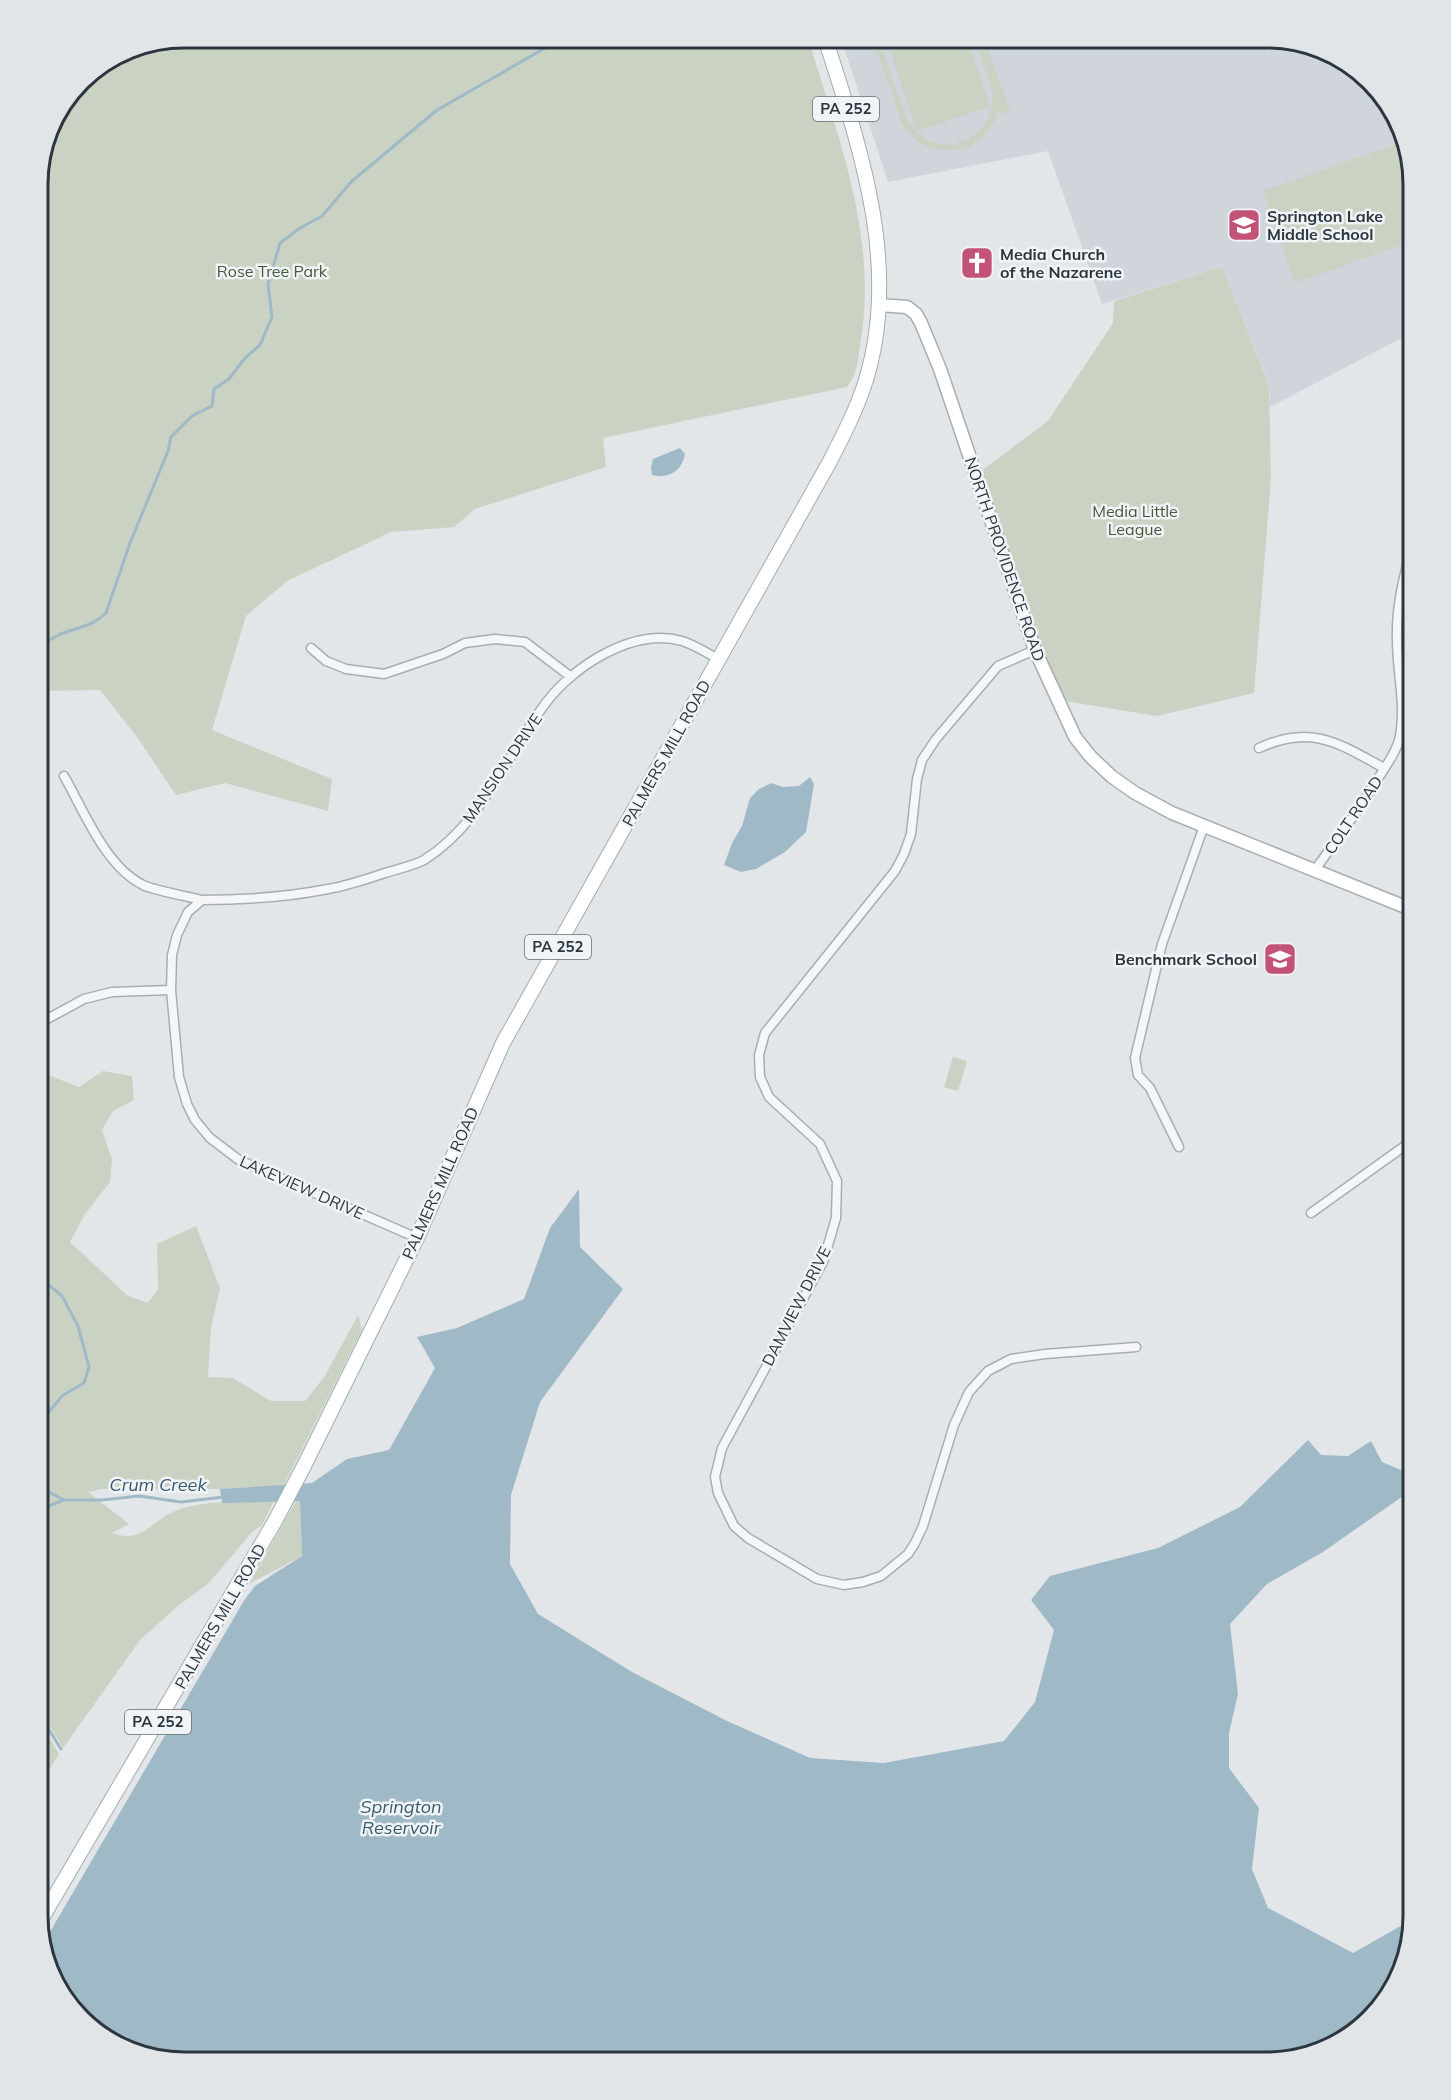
<svg xmlns="http://www.w3.org/2000/svg" width="1451" height="2100" font-family="Mulish,sans-serif">
<style>
.built{fill:#d0d5db}
.green{fill:#cad2c4}
.water{fill:#a0b9c6}
.lines{fill:none;stroke-linecap:round;stroke-linejoin:round}
.stream{stroke:#a0b9c6;stroke-width:3}
.street-casing{stroke:#a7aeb3;stroke-width:11}
.secondary-casing{stroke:#a7aeb3;stroke-width:15}
.primary-casing{stroke:#a2acb4;stroke-width:16}
.street{stroke:#f4f6f8;stroke-width:8}
.secondary{stroke:#fff;stroke-width:12}
.primary{stroke:#fff;stroke-width:14}
.labels{text-anchor:middle;stroke-width:5;stroke-linejoin:round;paint-order:stroke}
.shield{fill:#f1f4f7;stroke:#666f76;stroke-width:1.5}
.shield-label{font-size:15px;font-weight:bold;fill:#2b363f}
.poi-label{font-size:16px;font-weight:bold;fill:#2b363f;stroke:#f1f4f7;text-anchor:start}
.park-label{font-size:16px;fill:#465a3a;stroke:#f1f4f7}
.street-label{font-size:16px;fill:#2b363f;stroke:#f1f4f7}
.water-label{font-size:18px;font-style:italic;fill:#395b70;stroke:#f1f4f7}
.rim{fill:none;stroke:#2b363f;stroke-width:3}
</style>
<rect width="100%" height="100%" fill="#e2e6e9"/>
<path class="built" d="M 841,38 L 1277,38 L 1348,62 L 1394,111 L 1413,183 L 1413,332 L 1270,407 L 1269,384 L 1222,267 L 1102,304 L 1048,151 L 888,182 Z"/>
<path class="green" d="M 184,38 L 808,38 C 838,137 879,239 860,345 C 858,359 857,376 847,387 L 603,438 L 606,467 L 475,509 L 454,527 L 391,532 L 287,581 L 246,616 L 212,730 L 332,779 L 328,811 L 225,783 L 176,795 L 137,737 L 100,690 L 38,691 L 38,174 L 49,127 L 81,80 L 128,48 Z
M 872,38 L 879,38 C 887,61 902,120 920,135 C 950,160 996,133 992,94 C 990,76 979,55 973,38 L 984,38 L 1010,111 L 1000,114 L 998,110 C 993,128 981,145 963,149 C 942,154 918,147 905,129 C 899,121 897,108 894,99 C 886,78 879,58 872,38 Z
M 886,38 L 967,38 L 990,106 L 917,131 Z
M 1402,142 L 1413,184 L 1413,241 L 1295,283 L 1263,191 Z
M 1222,267 L 1269,385 L 1271,478 L 1254,693 L 1157,716 L 1058,700 L 980,472 L 1048,421 L 1113,323 L 1114,301 Z
M 953,1057 L 967,1061 L 958,1091 L 944,1087 Z
M 103,1071 L 132,1076 L 134,1100 L 113,1111 L 102,1130 L 112,1159 L 110,1182 L 85,1214 L 70,1242 L 128,1296 L 148,1303 L 158,1289 L 157,1244 L 196,1226 L 220,1288 L 211,1328 L 208,1377 L 233,1378 L 271,1401 L 305,1401 L 325,1376 L 358,1315 L 362,1330 L 284,1485 L 220,1489 L 102,1489 L 88,1492 L 129,1524 L 112,1533 C 142,1544 150,1522 173,1512 C 198,1500 246,1502 274,1501 L 262,1525 L 252,1532 L 208,1584 L 179,1605 L 140,1640 L 63,1748 C 55,1731 38,1715 40,1697 L 38,1694 L 38,1107 L 43,1102 L 43,1073 L 79,1087 Z
M 296,1501 L 300,1501 L 302,1556 L 249,1584 Z
M 38,1718 L 59,1754 L 38,1787 Z"/>
<path class="water" d="M 680,448 L 685,454 C 682,471 669,479 652,475 L 651,468 L 653,459 Z
M 810,777 L 814,784 L 806,832 L 785,852 L 756,869 L 741,872 L 724,865 L 732,843 L 742,826 L 750,798 L 759,789 L 771,783 L 783,787 L 799,786 Z
M 579,1189 L 580,1247 L 623,1289 L 540,1402 L 511,1495 L 510,1564 L 538,1614 L 632,1672 L 727,1721 L 810,1758 L 884,1763 L 1004,1741 L 1035,1702 L 1054,1630 L 1031,1600 L 1050,1576 L 1158,1548 L 1240,1507 L 1308,1440 L 1321,1455 L 1348,1456 L 1371,1441 L 1382,1462 L 1413,1475 L 1413,1489 L 1323,1552 L 1267,1584 L 1230,1624 L 1238,1694 L 1229,1733 L 1229,1768 L 1259,1808 L 1252,1869 L 1268,1908 L 1353,1953 L 1406,1923 L 1410,1926 L 1394,1990 L 1340,2043 L 1268,2062 L 174,2062 L 103,2038 L 57,1989 L 44,1942 L 245,1599 L 255,1586 L 302,1556 L 300,1501 L 222,1503 L 220,1489 L 312,1483 L 347,1459 L 389,1450 L 435,1368 L 417,1337 L 457,1328 L 524,1299 L 550,1228 Z"/>
<g class="lines">
<path class="stream" d="M 38,648 C 45,642 54,637 63,633 C 79,627 93,626 106,613 L 130,543 L 168,451 L 171,437 L 192,416 L 212,406 L 214,389 L 229,379 L 245,358 L 260,345 L 272,317 L 268,284 L 280,243 L 300,228 L 322,216 L 352,181 L 437,110 L 554,43 L 568,38
M 38,1425 L 63,1395 L 84,1383 L 89,1367 L 78,1326 L 62,1296 L 38,1276
M 38,1483 L 40,1487 L 64,1500 L 102,1500 L 139,1496 L 181,1502 L 224,1497
M 38,1510 L 64,1500
M 38,1712 L 61,1749"/>
<g class="street-casing">
<path id="street" d="M 311,648 L 326,661 L 346,669 L 384,674 L 443,654 L 465,643 L 495,639 L 525,642 L 571,677
M 1035,650 L 998,666 L 936,739 L 922,760 L 917,779 L 911,834 L 904,854 L 895,871 L 765,1033 L 759,1055 L 760,1077 L 769,1097 L 820,1144 L 837,1181 L 836,1218 L 823,1262 L 722,1448 L 715,1477 L 718,1493 L 734,1526 L 748,1538 L 817,1579 L 844,1585 L 863,1582 L 881,1576 L 908,1554 L 915,1543 L 923,1526 L 954,1425 L 969,1392 L 988,1371 L 1011,1359 L 1045,1354 L 1136,1347
M 1259,748 C 1312,724 1338,743 1384,768
M 64,776 C 84,811 105,866 143,885 C 156,891 186,896 202,900 L 188,912 L 177,935 L 172,955 L 171,990 L 179,1077 L 187,1104 L 195,1120 L 210,1138 L 239,1160 L 417,1238
M 1314,871 C 1337,840 1359,809 1379,777 C 1387,764 1397,751 1400,736 C 1406,704 1397,673 1397,640 C 1396,609 1403,576 1413,546
M 202,900 C 244,900 287,897 328,889 C 347,886 367,879 385,873 C 397,869 413,866 424,860 C 482,824 506,756 545,704 C 573,666 634,627 682,641 C 695,645 707,653 718,659
M 38,1024 L 84,999 L 112,992 L 171,990
M 1413,1129 C 1409,1113 1403,1091 1413,1075
M 1179,1147 L 1150,1088 L 1138,1075 L 1135,1058 L 1162,944 L 1204,826
M 1311,1213 L 1413,1140"/>
</g>
<g class="secondary-casing">
<path id="secondary" d="M 879,305 L 907,307 L 916,314 L 921,323 L 940,369 L 1035,650 L 1075,737 L 1090,756 L 1111,776 L 1135,793 L 1172,813 L 1413,910"/>
</g>
<g class="primary-casing">
<path id="primary" d="M 39,1923 L 275,1521 L 304,1466 L 417,1238 L 503,1043 L 829,463 C 843,436 857,409 866,380 C 901,265 860,147 825,38"/>
</g>
<use href="#street" class="street"/>
<use href="#secondary" class="secondary"/>
<use href="#primary" class="primary"/>
</g>
<defs>
<g id="school-square" transform="scale(1.725)"><rect x="-9" y="-9" width="18" height="18" rx="4" fill="#c25377" stroke="#f1f4f7"/><path d="M0-5L7-2L0 1L-7-2ZM-4 1L0 2.5L4 1V4Q0 6-4 4Z" fill="#fff"/></g>
<g id="church-square" transform="scale(1.725)"><rect x="-9" y="-9" width="18" height="18" rx="4" fill="#c25377" stroke="#f1f4f7"/><path d="M-1.2-6h2.4v3.5h3.3v2.4h-3.3V6h-2.4V-.1h-3.3v-2.4h3.3Z" fill="#fff"/></g>
</defs>
<g fill-rule="evenodd">
<use href="#school-square" x="1244" y="225"/>
<use href="#church-square" x="977" y="263"/>
<use href="#school-square" x="1280" y="959"/>
</g>
<g class="labels">
<g class="shield">
<rect x="813" y="97" width="66" height="24" rx="4.5"/>
<rect x="525" y="935" width="66" height="24" rx="4.5"/>
<rect x="125" y="1710" width="66" height="24" rx="4.5"/>
</g>
<g class="shield-label">
<text x="846" y="114">PA 252</text>
<text x="558" y="952">PA 252</text>
<text x="158" y="1727">PA 252</text>
</g>
<g class="poi-label">
<text x="1267" y="222">Springton Lake<tspan x="1267" dy="18">Middle School</tspan></text>
<text x="1000" y="260">Media Church<tspan x="1000" dy="18">of the Nazarene</tspan></text>
<text x="1257" y="965" text-anchor="end">Benchmark School</text>
</g>
<g class="park-label">
<text x="272" y="277">Rose Tree Park</text>
<text x="1135" y="517">Media Little<tspan x="1135" dy="18">League</tspan></text>
</g>
<g class="street-label">
<text transform="translate(1005 559) rotate(71)" y="6">NORTH PROVIDENCE ROAD</text>
<text transform="translate(666 753) rotate(-61)" y="6">PALMERS MILL ROAD</text>
<text transform="translate(502 768) rotate(-56)" y="6">MANSION DRIVE</text>
<text transform="translate(1353 815) rotate(-56)" y="6">COLT ROAD</text>
<text transform="translate(440 1183) rotate(-66)" y="6">PALMERS MILL ROAD</text>
<text transform="translate(302 1187) rotate(24)" y="6">LAKEVIEW DRIVE</text>
<text transform="translate(796 1306) rotate(-63)" y="6">DAMVIEW DRIVE</text>
<text transform="translate(220 1616) rotate(-60)" y="6">PALMERS MILL ROAD</text>
</g>
<g class="water-label">
<text x="158" y="1491">Crum Creek</text>
<text x="401" y="1813">Springton<tspan x="401" dy="21">Reservoir</tspan></text>
</g>
</g>
<path d="M0 0H1451V2100H0ZM184 48H1267A136 136 0 0 1 1403 184V1916A136 136 0 0 1 1267 2052H184A136 136 0 0 1 48 1916V184A136 136 0 0 1 184 48Z" fill="#e1e5e8" fill-rule="evenodd"/>
<path class="rim" d="M184 48H1267A136 136 0 0 1 1403 184V1916A136 136 0 0 1 1267 2052H184A136 136 0 0 1 48 1916V184A136 136 0 0 1 184 48Z"/>
</svg>
